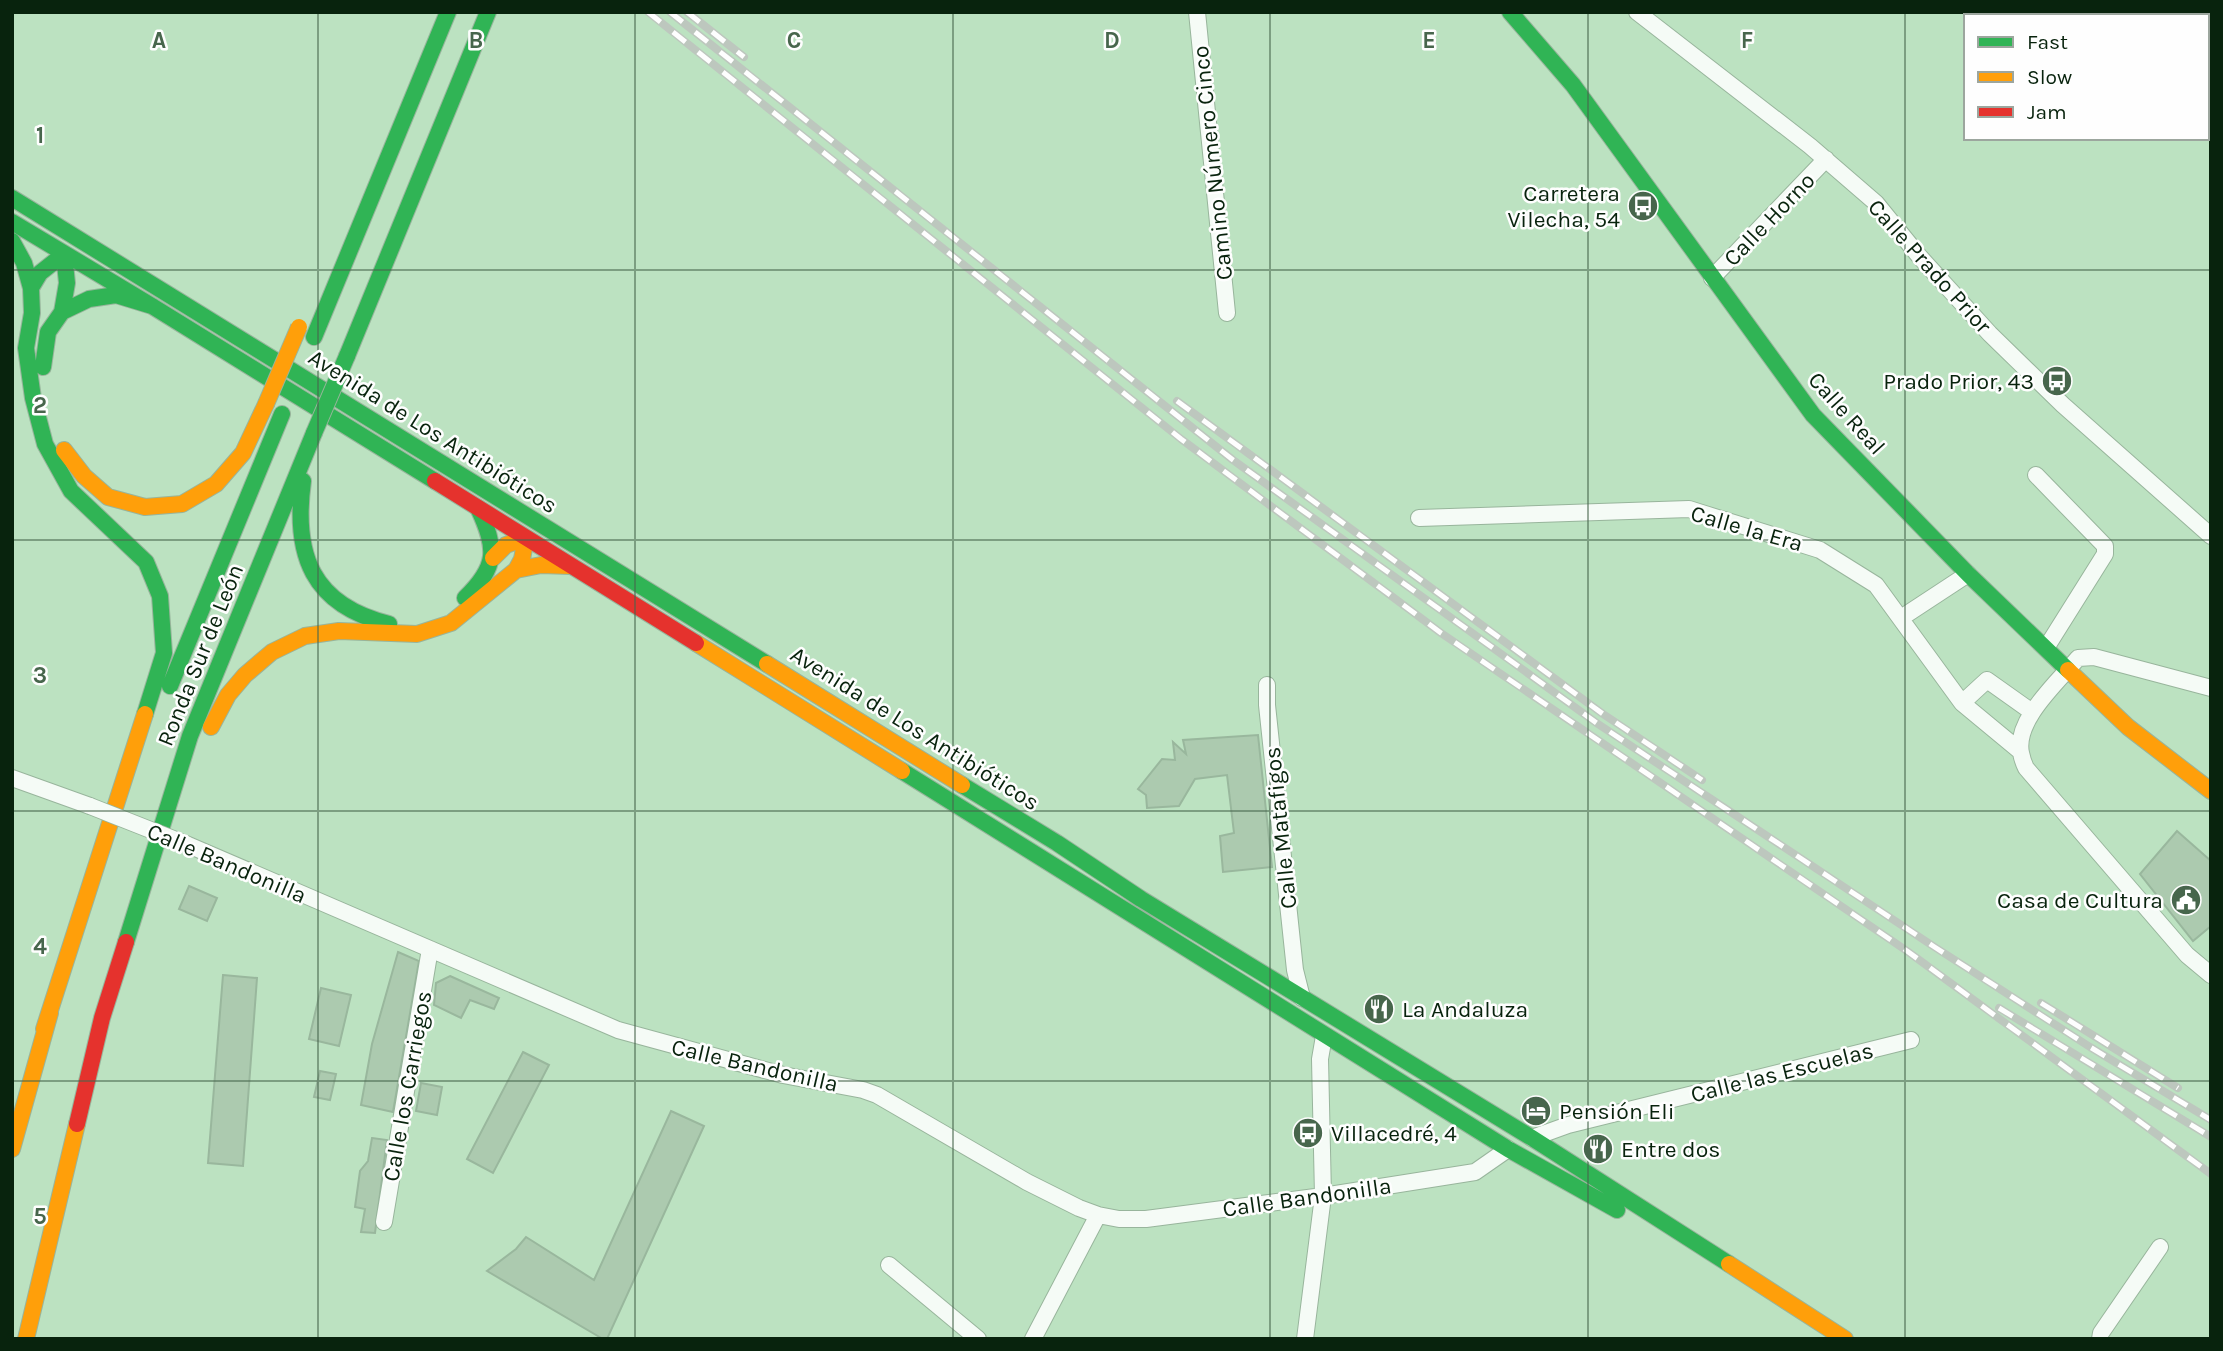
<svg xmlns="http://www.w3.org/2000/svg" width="2223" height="1351" font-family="Karla,sans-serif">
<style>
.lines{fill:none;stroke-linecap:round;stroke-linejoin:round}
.canal{stroke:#88e295;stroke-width:19}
.building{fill:#accaaf;stroke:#99b79d;stroke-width:2}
.street-casing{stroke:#98b59c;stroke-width:18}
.fast-casing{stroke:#98b59c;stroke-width:18}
.slow-casing{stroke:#98b59c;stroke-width:18}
.jam-casing{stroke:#98b59c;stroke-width:18}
.street{stroke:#f5fbf6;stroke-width:16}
.fast{stroke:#30b455;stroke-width:16}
.slow{stroke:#ff9f0a;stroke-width:16}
.jam{stroke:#e5322d;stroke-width:16}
.rail-casing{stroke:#bdc7be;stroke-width:8}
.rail{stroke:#fefefe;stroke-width:5;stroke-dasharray:16;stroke-linecap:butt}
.street-bridge-casing{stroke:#98b59c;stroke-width:18;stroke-linecap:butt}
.fast-bridge-casing{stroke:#98b59c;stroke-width:18;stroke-linecap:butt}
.slow-bridge-casing{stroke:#98b59c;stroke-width:18;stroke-linecap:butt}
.street-bridge{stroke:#f5fbf6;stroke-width:16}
.fast-bridge{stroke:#30b455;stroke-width:16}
.slow-bridge{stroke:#ff9f0a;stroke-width:16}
.grid{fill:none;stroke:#47664c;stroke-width:2;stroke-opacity:0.55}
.labels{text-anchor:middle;stroke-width:5;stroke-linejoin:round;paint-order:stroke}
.street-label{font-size:23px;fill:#08230d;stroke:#fefefe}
.poi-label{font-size:23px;fill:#08230d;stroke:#fefefe;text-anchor:start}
.grid-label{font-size:23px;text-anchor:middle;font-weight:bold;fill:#47664c;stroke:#fefefe;stroke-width:5;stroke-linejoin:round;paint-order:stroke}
</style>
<rect width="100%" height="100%" fill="#bce2c1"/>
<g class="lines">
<path class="canal" d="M 2050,12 L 2082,16
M 2207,51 L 2211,53"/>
</g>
<path class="building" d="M 1258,735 L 1272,867 L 1223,872 L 1220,836 L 1234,833 L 1227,775 L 1195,779 L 1179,806 L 1147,808 L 1146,795 L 1138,789 L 1162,759 L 1175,760 L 1173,742 L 1186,754 L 1183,740 Z
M 2177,831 L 2211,861 L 2211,926 L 2193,941 L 2140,874 Z
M 189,886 L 217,898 L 207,921 L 179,909 Z
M 398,952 L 419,961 L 393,1112 L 361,1105 L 372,1044 Z
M 223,975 L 257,978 L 243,1166 L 208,1163 Z
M 450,976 L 499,998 L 494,1009 L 470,1000 L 461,1018 L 434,1005 L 436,983 Z
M 321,988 L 351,995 L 339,1046 L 309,1039 Z
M 523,1052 L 549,1065 L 493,1173 L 467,1159 Z
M 320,1071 L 336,1074 L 330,1100 L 314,1097 Z
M 421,1083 L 442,1087 L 437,1115 L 416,1111 Z
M 671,1111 L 704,1126 L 607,1339 L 603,1339 L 487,1271 L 516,1249 L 526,1237 L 594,1280 Z
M 372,1138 L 387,1140 L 375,1233 L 361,1232 L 365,1209 L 355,1207 L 360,1171 L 368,1161 Z"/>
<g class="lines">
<g class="street-casing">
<path id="street" d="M 1197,12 L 1227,313
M 1637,12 L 1810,146 L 1876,203 L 1919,256 L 1990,334 L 2063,405 L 2211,536
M 1712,278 L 1826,159
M 2036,475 L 2105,546 L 2105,554 L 2046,648
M 1419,518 L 1689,509 L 1820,550 L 1876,585 L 1962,703 L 2020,751
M 1901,618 L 1968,574
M 1267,685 L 1267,705 L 1295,970 L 1302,998
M 2211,688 L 2094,657 L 2078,658 C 2059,681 2014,720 2021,753 C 2022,758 2024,764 2026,768 L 2187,955 L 2211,975
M 1962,703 L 1987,680 L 2032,712
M 12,778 L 90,806
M 186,844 L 618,1030 L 783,1075 L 863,1090 L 877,1095 L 1027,1182 L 1079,1208 L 1098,1215 L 1119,1219 L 1146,1219 L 1323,1196 L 1475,1172 L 1508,1149
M 1532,1138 L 1568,1125 L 1911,1040
M 384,1222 L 430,949
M 889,1265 L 978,1339
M 1033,1339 L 1098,1215
M 1305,1339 L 1323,1196 L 1320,1059 L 1324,1036
M 2100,1339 L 2101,1333 L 2160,1247"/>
</g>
<g class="fast-casing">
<path id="fast" d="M 1510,12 L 1573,85 L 1813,415 L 1968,574 L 2068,670
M 12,198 L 767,664
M 12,222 L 152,306 L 435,481
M 12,241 L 24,263 L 31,288 L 32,313 L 26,348 L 33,398 L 45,444 L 71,491 L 146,562 L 160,596 L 164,653 L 145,714
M 31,288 L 40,273 L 64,254 L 67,283 L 62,312
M 314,337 L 448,12
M 347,356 L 488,12
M 43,367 L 48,332 L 62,312 L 89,299 L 116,295 L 152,306
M 303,481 C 293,555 312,605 389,624
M 465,598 C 498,566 497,549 478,508
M 170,686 L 282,414
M 902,771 L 1508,1149 L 1617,1210
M 962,785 L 1057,843 L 1141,899 L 1532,1138 L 1729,1264
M 126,942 L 190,736 L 314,433"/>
</g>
<g class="slow-casing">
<path id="slow" d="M 64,450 L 84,476 L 108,497 L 145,507 L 182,504 L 216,484 L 243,453 L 266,404
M 493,558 L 506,545 L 526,538 L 522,559 L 516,570
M 696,643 L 902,771
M 767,664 L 962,785
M 2068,670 L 2128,727 L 2211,791
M 211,727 L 228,695 L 245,675 L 272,652 L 305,636 L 339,631 L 417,634 L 451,623 L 516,570 L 541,565 L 570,566
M 44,1029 L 145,714
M 12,1149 L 50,1013
M 1729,1264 L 1845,1339
M 26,1339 L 77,1124"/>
</g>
<g class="jam-casing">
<path id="jam" d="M 435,481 L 696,643
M 77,1124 L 102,1018 L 126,942"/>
</g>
<use href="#street" class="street"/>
<use href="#fast" class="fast"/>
<use href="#slow" class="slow"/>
<use href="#jam" class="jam"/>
<g class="rail-casing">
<path id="rail" d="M 648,12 L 1181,439 L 1441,633 L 1907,951 L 2211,1174
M 670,12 L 1233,460 L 1598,724 L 1933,946 L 2090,1047 L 2211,1120
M 687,12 L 744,57
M 1177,401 L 1603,714 L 1702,780
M 2041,1003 L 2178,1088
M 1999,1008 L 2211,1137"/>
</g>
<use href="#rail" class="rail"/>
<g class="street-bridge-casing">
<path id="street-bridge" d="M 90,806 L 186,844"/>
</g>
<g class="fast-bridge-casing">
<path id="fast-bridge" d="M 314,433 L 347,356"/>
</g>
<g class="slow-bridge-casing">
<path id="slow-bridge" d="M 266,404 L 299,327"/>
</g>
<use href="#street-bridge" class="street-bridge"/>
<use href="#fast-bridge" class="fast-bridge"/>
<use href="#slow-bridge" class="slow-bridge"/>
</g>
<path class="grid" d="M 318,12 L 318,1339M 635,12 L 635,1339M 953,12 L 953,1339M 1270,12 L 1270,1339M 1588,12 L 1588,1339M 1905,12 L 1905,1339M 12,270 L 2211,270M 12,540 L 2211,540M 12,811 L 2211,811M 12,1081 L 2211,1081"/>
<defs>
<g id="bus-disc" transform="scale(1.575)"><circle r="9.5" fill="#47664c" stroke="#fefefe"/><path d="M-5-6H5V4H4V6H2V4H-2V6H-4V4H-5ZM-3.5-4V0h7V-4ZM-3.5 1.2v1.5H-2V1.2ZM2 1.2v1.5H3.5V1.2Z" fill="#fff"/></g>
<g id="civic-disc" transform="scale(1.575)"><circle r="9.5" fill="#47664c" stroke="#fefefe"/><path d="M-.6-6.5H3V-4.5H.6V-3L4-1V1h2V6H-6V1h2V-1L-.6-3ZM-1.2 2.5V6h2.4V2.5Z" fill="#fff"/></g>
<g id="restaurant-disc" transform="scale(1.575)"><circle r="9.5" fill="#47664c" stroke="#fefefe"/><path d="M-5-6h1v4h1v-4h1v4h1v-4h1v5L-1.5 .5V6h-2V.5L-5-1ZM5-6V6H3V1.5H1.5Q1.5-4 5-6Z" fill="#fff"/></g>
<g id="hotel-disc" transform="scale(1.575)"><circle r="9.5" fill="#47664c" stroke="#fefefe"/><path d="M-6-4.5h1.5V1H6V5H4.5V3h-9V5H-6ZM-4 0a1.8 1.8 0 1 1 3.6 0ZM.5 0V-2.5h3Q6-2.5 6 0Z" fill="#fff"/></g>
</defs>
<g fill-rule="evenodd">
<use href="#bus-disc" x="1643" y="206"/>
<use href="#bus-disc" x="2057" y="381"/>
<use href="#civic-disc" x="2186" y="900"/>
<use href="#restaurant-disc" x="1379" y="1009"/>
<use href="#hotel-disc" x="1536" y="1111"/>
<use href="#bus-disc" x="1308" y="1133"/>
<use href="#restaurant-disc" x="1598" y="1149"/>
</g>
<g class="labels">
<g class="street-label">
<text transform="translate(1212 163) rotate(-96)" y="8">Camino Número Cinco</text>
<text transform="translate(1769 219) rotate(-46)" y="8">Calle Horno</text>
<text transform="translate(1930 266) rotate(48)" y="8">Calle Prado Prior</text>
<text transform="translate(1847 413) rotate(48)" y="8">Calle Real</text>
<text transform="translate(433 431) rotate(32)" y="8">Avenida de Los Antibióticos</text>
<text transform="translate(1747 528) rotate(16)" y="8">Calle la Era</text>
<text transform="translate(200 655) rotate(-68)" y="8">Ronda Sur de León</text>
<text transform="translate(915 728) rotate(32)" y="8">Avenida de Los Antibióticos</text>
<text transform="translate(1280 828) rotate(-96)" y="8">Calle Matafigos</text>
<text transform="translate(227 863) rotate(23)" y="8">Calle Bandonilla</text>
<text transform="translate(755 1065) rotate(13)" y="8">Calle Bandonilla</text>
<text transform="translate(1782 1072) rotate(-14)" y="8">Calle las Escuelas</text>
<text transform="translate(407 1086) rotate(-80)" y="8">Calle los Carriegos</text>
<text transform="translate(1307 1197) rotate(-8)" y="8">Calle Bandonilla</text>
</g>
<g class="poi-label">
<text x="1620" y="201" text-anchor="end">Carretera<tspan x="1620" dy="26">Vilecha, 54</tspan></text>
<text x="2034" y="389" text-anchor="end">Prado Prior, 43</text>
<text x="2163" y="908" text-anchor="end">Casa de Cultura</text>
<text x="1402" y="1017">La Andaluza</text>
<text x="1559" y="1119">Pensión Eli</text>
<text x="1331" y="1141">Villacedré, 4</text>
<text x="1621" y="1157">Entre dos</text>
</g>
</g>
<g class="grid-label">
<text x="159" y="48">A</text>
<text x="476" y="48">B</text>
<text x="794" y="48">C</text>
<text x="1112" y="48">D</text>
<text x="1429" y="48">E</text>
<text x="1747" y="48">F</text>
<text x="40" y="143">1</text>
<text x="40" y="413">2</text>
<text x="40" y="683">3</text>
<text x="40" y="954">4</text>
<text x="40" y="1224">5</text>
</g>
<rect width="2223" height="1351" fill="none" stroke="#08230d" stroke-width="28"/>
<rect x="1964" y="14" width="245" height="126" fill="#fefefe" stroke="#9ca69e" stroke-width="2"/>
<rect x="1978" y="37" width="35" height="10" fill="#30b455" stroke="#9ca69e" stroke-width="2"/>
<text x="2027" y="49" font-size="21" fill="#08230d">Fast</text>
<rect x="1978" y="72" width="35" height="10" fill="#ff9f0a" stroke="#9ca69e" stroke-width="2"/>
<text x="2027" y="84" font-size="21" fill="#08230d">Slow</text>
<rect x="1978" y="107" width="35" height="10" fill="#e5322d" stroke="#9ca69e" stroke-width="2"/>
<text x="2027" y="119" font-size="21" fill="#08230d">Jam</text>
</svg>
